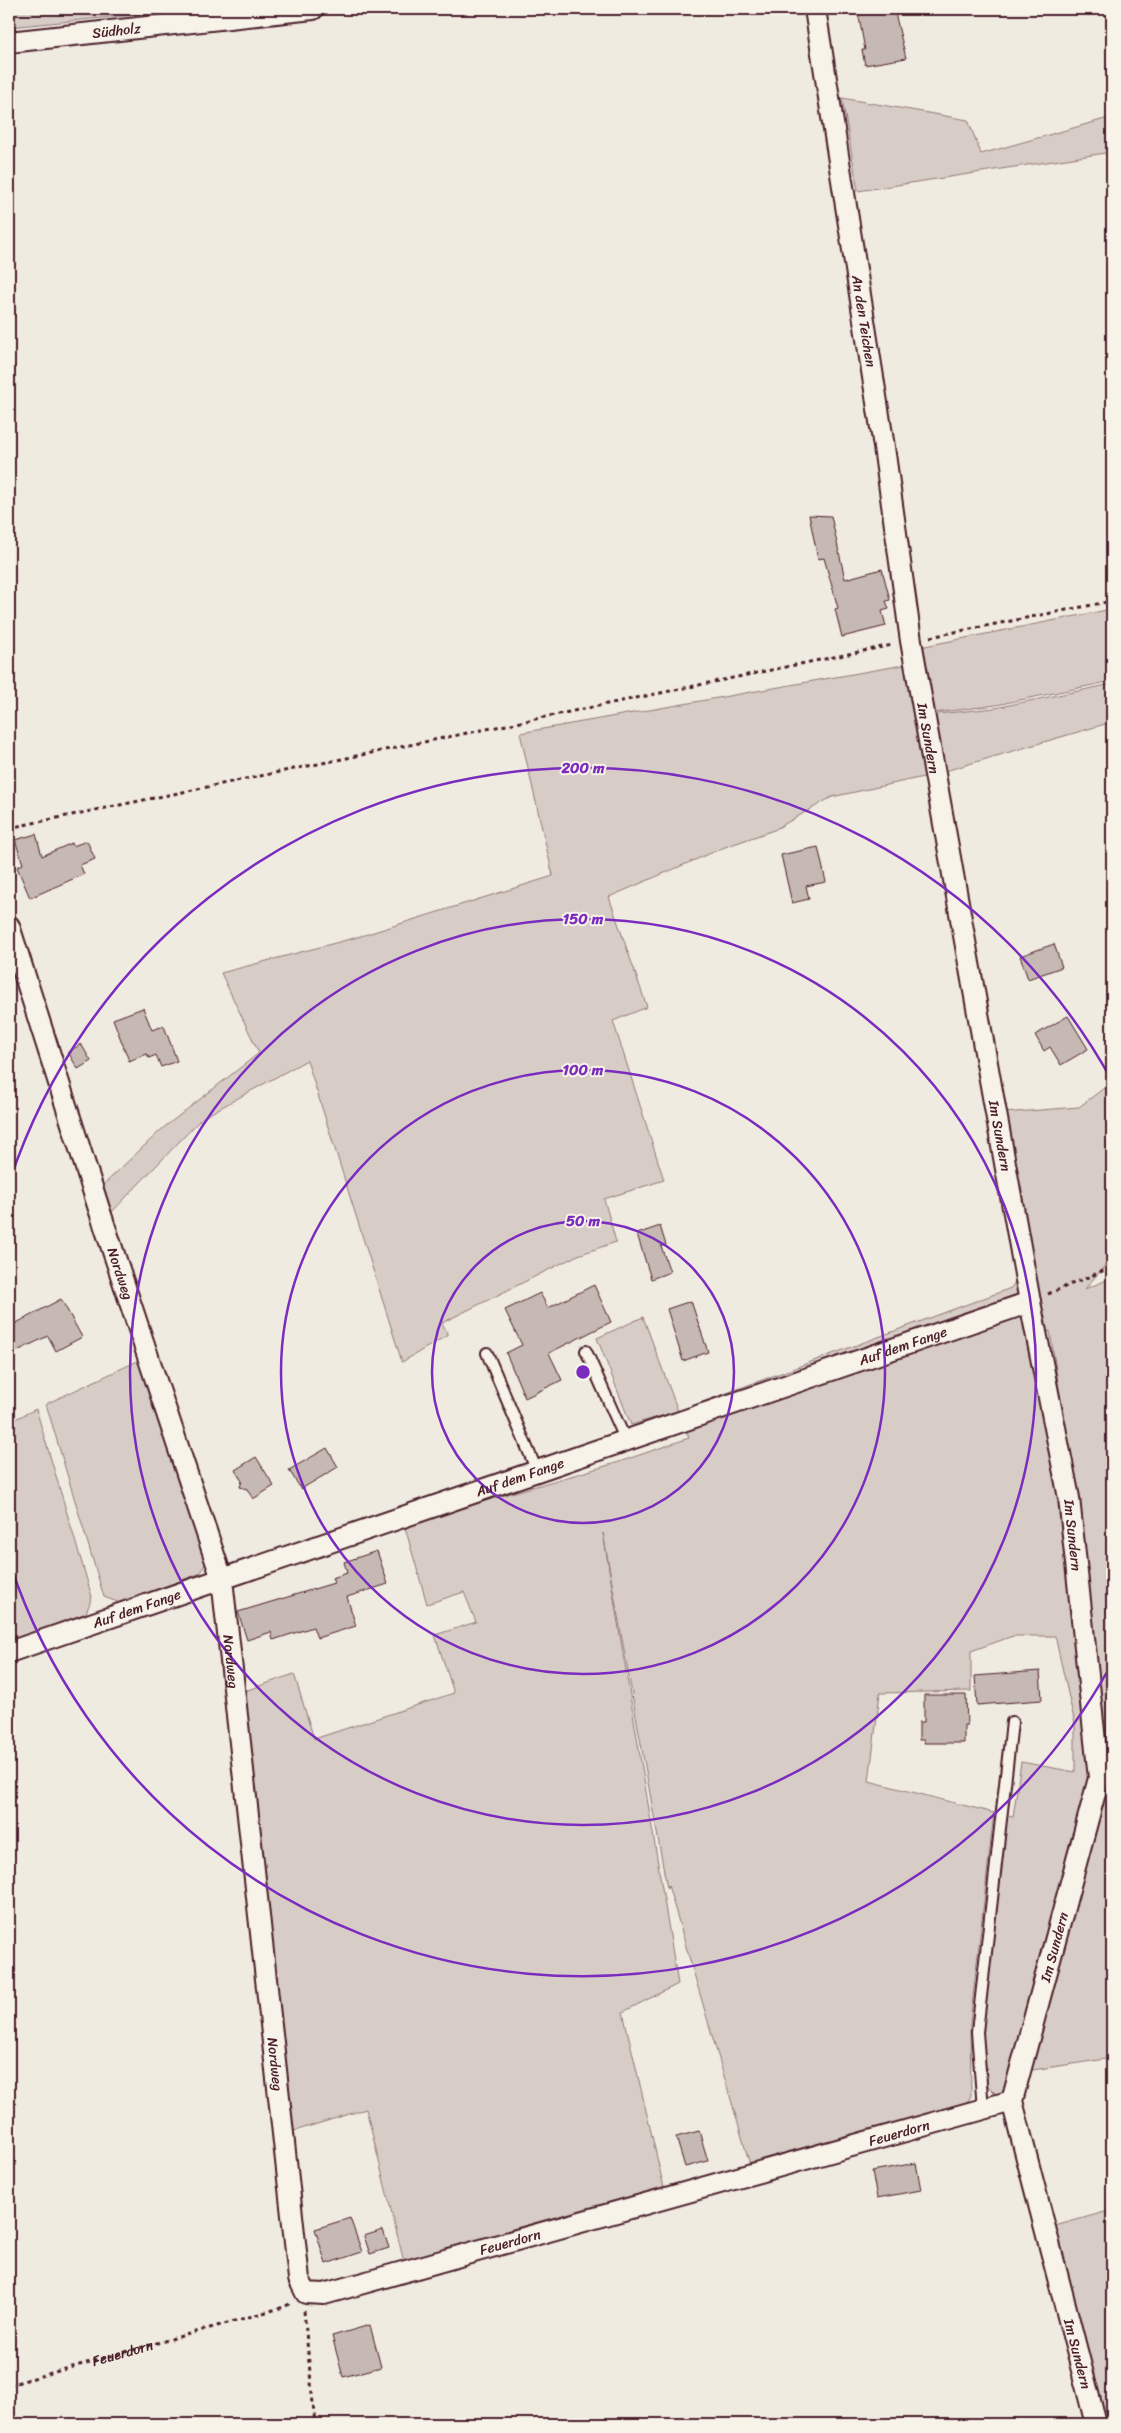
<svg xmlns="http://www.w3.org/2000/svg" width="1121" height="2433" font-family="Sriracha,sans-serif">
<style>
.green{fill:#d8cdc6;stroke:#917678;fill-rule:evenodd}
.building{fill:#c6b8b3;stroke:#4a1f2b}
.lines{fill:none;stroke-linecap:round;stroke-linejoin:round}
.lane-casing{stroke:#4a1f2b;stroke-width:14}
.street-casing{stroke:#4a1f2b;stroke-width:24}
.path{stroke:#4a1f2b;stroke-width:3;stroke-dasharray:4 4;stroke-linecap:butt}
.lane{stroke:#f7f3e8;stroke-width:10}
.street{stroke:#f7f3e8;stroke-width:20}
.ring{fill:none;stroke:#7b2cbf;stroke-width:2.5}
.labels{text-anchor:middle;stroke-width:4;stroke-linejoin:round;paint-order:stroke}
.street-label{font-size:14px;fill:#4a1f2b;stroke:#f7f3e8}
.centre{fill:#7b2cbf;stroke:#f7f3e8;stroke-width:2.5}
.ring-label{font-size:15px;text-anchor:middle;font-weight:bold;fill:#7b2cbf;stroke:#f7f3e8;stroke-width:4;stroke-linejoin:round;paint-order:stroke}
</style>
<rect width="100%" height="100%" fill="#f0ebe0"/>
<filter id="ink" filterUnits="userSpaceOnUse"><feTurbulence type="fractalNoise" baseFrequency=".02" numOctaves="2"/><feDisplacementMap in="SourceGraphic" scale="10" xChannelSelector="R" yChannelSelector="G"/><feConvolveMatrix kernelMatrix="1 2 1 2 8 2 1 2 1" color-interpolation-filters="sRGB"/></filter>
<g filter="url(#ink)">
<path class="green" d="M 9,9 L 194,9 L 9,27 Z
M 842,98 L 968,120 L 981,154 L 1112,117 L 1112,152 L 858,191 Z
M 1112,609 L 1112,681 L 996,705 L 934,713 L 920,647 Z
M 909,664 L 919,716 L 995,708 L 1112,684 L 1112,722 L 928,776 L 832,797 L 774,830 L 725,847 L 609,897 L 647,1007 L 613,1021 L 664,1180 L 604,1199 L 616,1242 L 578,1255 L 442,1323 L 448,1335 L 402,1362 L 307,1060 L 202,1118 L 108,1216 L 99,1189 L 162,1129 L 259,1053 L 221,973 L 358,937 L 553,876 L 520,733 Z
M 1112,1082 L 1112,1257 L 1085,1289 L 1112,1278 L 1112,2058 L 1026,2071 L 1013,2071 L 999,2097 L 988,2086 L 983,2037 L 1004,1816 L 1013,1817 L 1021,1762 L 1075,1772 L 1075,1724 L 1055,1636 L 1013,1636 L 971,1651 L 971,1691 L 880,1693 L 869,1781 L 994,1813 L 970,2023 L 971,2096 L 964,2107 L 751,2168 L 668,1885 L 667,1888 L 603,1533 L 678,1984 L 623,2012 L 665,2192 L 404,2262 L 366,2109 L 294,2131 L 242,1692 L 294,1674 L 314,1739 L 454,1693 L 435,1635 L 476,1622 L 464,1592 L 427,1604 L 404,1524 L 616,1463 L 689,1438 L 678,1411 L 631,1425 L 597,1338 L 643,1317 L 678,1411 L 1011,1288 L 1032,1256 L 1003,1113 L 1079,1107 ZM 1049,1331 L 1050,1331 L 1077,1505 L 1036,1353 Z
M 144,1358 L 207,1559 L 201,1573 L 120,1603 L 104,1597 L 46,1404 Z
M 36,1409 L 92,1597 L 86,1613 L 9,1642 L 9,1422 Z
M 1112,2210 L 1112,2424 L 1106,2424 L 1055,2226 Z"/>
<path class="building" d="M 877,9 L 894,9 L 906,58 L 865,65 L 862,50 L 865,50 L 858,12 Z
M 809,515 L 831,516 L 845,579 L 882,569 L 890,600 L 886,601 L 889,609 L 882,611 L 886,626 L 842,637 L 835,609 L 838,608 L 824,558 L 818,559 Z
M 36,834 L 42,856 L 72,843 L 73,846 L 87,841 L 95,859 L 80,865 L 84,874 L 30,898 L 17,867 L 23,864 L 15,840 Z
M 818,847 L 826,882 L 806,886 L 809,899 L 792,903 L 781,855 Z
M 1054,944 L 1062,967 L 1028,979 L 1020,956 Z
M 143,1008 L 152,1030 L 164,1026 L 177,1061 L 161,1067 L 156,1055 L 149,1058 L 147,1054 L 129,1061 L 113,1019 Z
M 1068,1016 L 1088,1049 L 1061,1065 L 1050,1047 L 1044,1051 L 1035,1035 Z
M 81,1044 L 91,1061 L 78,1069 L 68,1052 Z
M 660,1226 L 666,1245 L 661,1246 L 670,1272 L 651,1279 L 637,1234 Z
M 594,1285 L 611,1322 L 549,1353 L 562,1380 L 525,1398 L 506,1353 L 522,1345 L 505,1310 L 540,1293 L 548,1308 Z
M 61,1299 L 82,1337 L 56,1351 L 48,1336 L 9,1355 L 9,1327 Z
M 691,1301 L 708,1352 L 683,1361 L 667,1309 Z
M 327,1448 L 338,1467 L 301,1489 L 289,1470 Z
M 256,1457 L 274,1486 L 253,1499 L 247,1489 L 240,1487 L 242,1481 L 235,1470 Z
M 377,1551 L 388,1584 L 347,1597 L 356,1626 L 317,1638 L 313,1627 L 273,1640 L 271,1632 L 247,1640 L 238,1612 L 334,1583 L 332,1578 L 347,1573 L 344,1562 Z
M 1040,1671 L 1042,1700 L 977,1705 L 975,1676 Z
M 924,1695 L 966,1695 L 967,1725 L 964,1725 L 964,1743 L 924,1743 L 924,1740 L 919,1740 L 919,1722 L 924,1722 Z
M 699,2131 L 708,2161 L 685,2167 L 676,2137 Z
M 916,2163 L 921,2190 L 877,2198 L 872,2171 Z
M 350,2218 L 362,2252 L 326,2264 L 315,2229 Z
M 383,2230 L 389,2248 L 370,2254 L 364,2236 Z
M 370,2325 L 381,2367 L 343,2377 L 332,2336 Z"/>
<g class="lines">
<g class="lane-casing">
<path id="lane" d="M 586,1351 L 626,1441
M 487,1353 L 537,1471
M 983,2109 L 977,2032 L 1012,1722"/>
</g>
<g class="street-casing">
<g id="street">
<path id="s2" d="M 815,9 L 884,447 L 911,641 L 1030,1302 L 1069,1498 L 1099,1778 L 1012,2101 L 1096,2424"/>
<path id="s3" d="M 9,42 L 313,9"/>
<path id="s4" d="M 9,926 L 100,1212 L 222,1579 L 299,2279 L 306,2293 L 324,2294 L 1012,2101"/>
<path id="s5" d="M 9,1652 L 1030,1302"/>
</g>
</g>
<g class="path">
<path d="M 930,637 L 1112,601"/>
<path d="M 9,828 L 892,645"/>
<path d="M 1048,1294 L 1112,1267"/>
<path d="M 304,2311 L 315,2424"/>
<path id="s1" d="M 9,2385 L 284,2307 L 291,2303"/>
</g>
<use href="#lane" class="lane"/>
<use href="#street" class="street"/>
</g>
</g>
<g class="ring">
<circle cx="583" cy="1372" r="151"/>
<circle cx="583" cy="1372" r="302"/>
<circle cx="583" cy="1372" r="453"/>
<path d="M1111 1665A604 604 0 0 1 10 1564M10 1180A604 604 0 0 1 1111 1079"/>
</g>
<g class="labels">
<g class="street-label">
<text dy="5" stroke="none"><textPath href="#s3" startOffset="108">Südholz</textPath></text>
<text dy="5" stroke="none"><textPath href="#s2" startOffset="316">An den Teichen</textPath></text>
<text dy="5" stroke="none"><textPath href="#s2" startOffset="738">Im Sundern</textPath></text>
<text dy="5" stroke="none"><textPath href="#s2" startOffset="1142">Im Sundern</textPath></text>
<text dy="5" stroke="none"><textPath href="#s4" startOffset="365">Nordweg</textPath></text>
<text dy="5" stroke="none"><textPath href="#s5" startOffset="945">Auf dem Fange</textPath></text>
<text dy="5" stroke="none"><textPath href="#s5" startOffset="540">Auf dem Fange</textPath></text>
<text dy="5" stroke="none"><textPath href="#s2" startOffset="1548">Im Sundern</textPath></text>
<text dy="5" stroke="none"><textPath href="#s5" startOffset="135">Auf dem Fange</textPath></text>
<text dy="5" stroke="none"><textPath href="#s4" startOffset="770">Nordweg</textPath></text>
<text transform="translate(1054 1947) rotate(-75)" y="5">Im Sundern</text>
<text dy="5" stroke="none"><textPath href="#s4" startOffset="1175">Nordweg</textPath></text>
<text dy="5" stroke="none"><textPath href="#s4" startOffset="2022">Feuerdorn</textPath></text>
<text dy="5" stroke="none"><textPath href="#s4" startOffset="1618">Feuerdorn</textPath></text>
<text dy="5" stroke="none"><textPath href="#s1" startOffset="118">Feuerdorn</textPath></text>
<text dy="5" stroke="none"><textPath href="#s2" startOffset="2388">Im Sundern</textPath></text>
</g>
</g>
<circle cx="583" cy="1372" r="8" class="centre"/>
<g class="ring-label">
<text x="583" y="773">200 m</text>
<text x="583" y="924">150 m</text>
<text x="583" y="1075">100 m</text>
<text x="583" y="1226">50 m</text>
</g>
<rect width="1121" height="2433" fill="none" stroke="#f7f3e8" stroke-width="30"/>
<rect x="15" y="15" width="1091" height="2403" fill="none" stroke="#4a1f2b" stroke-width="2" filter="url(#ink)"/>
</svg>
